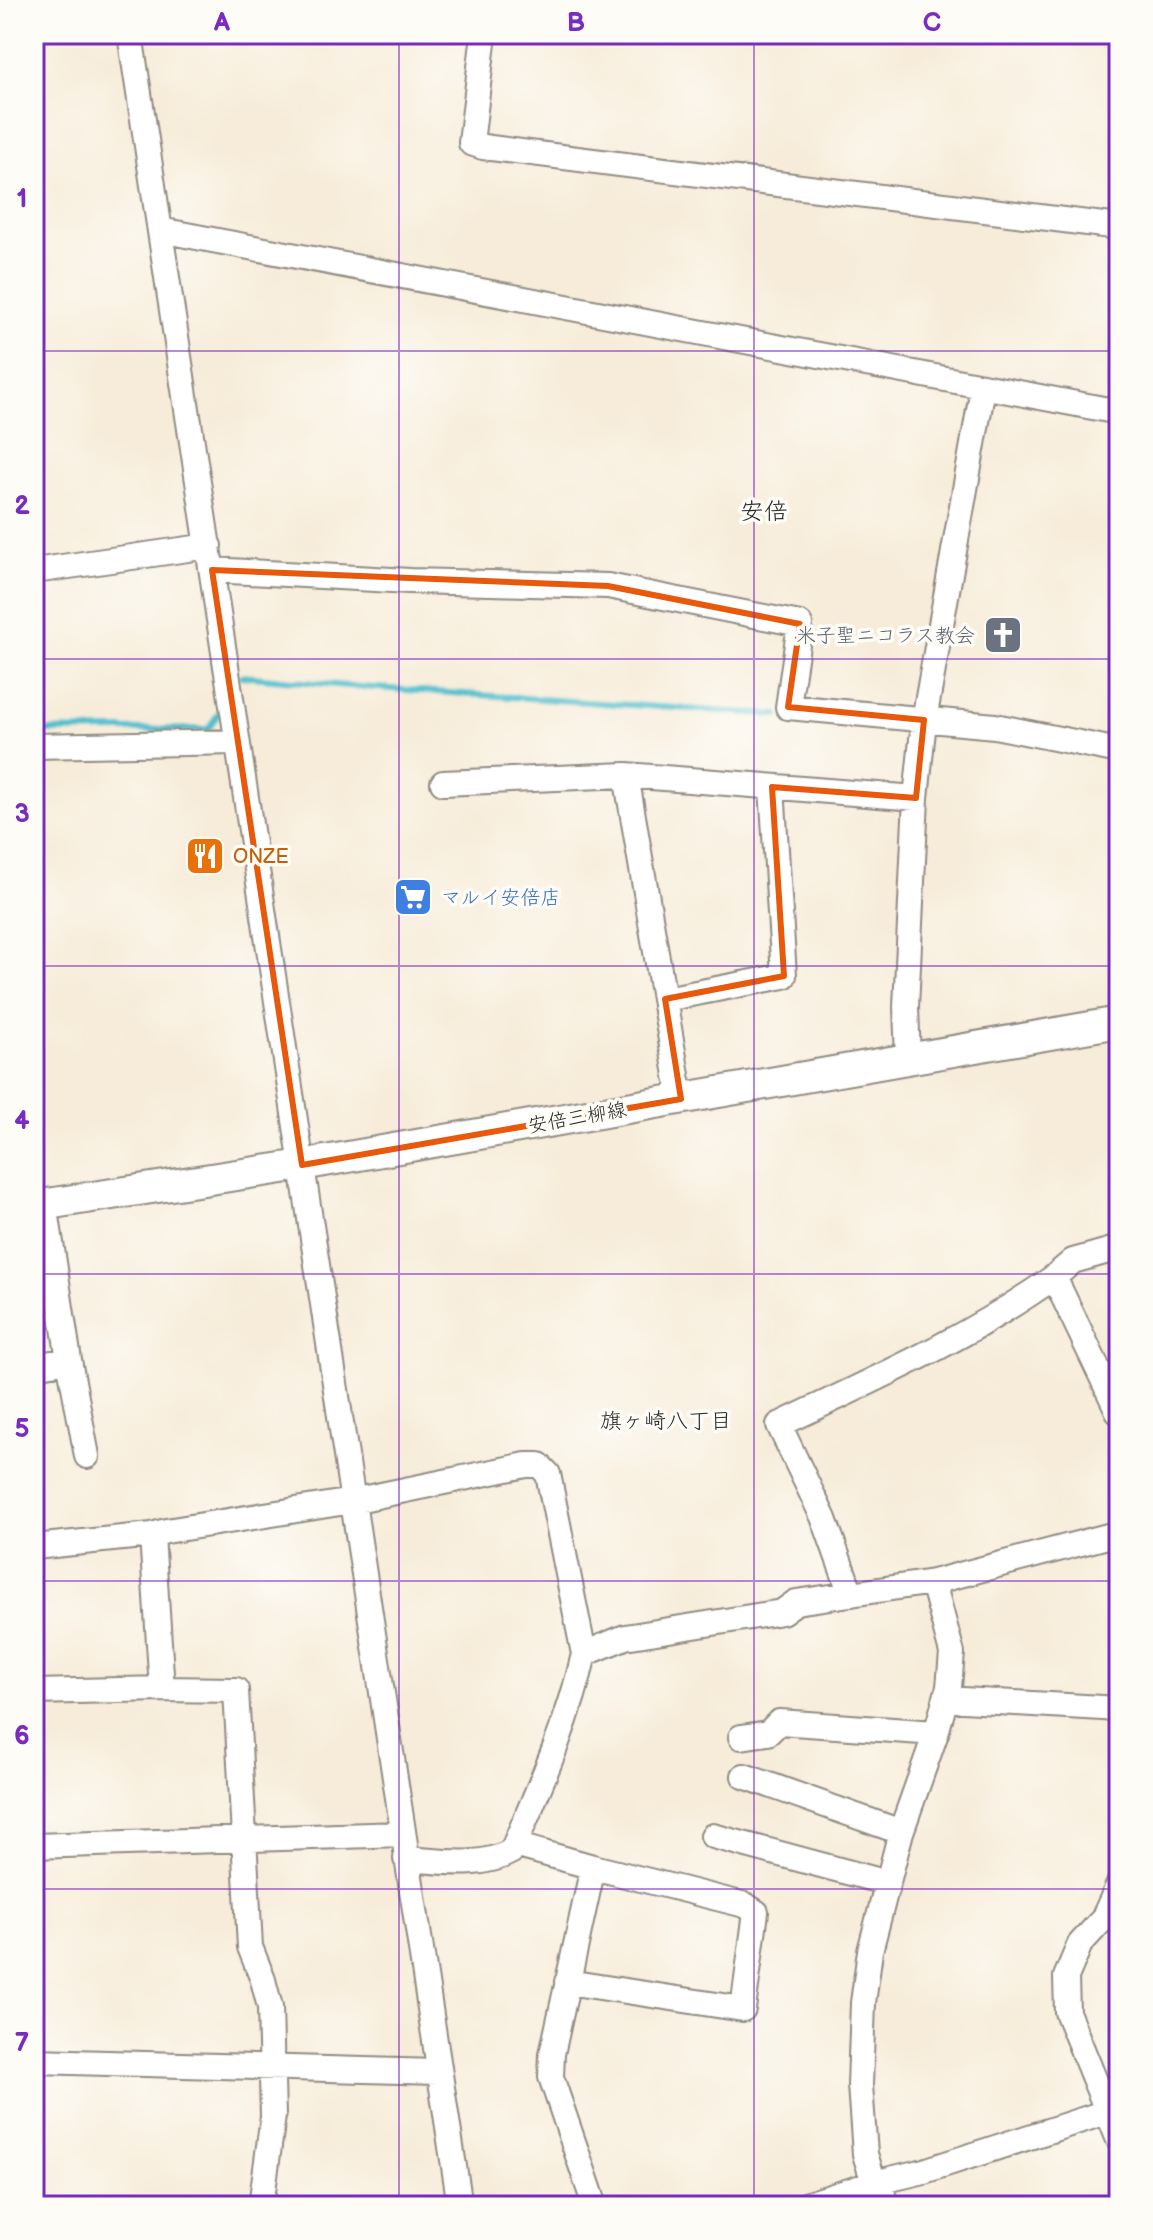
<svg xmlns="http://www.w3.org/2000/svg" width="1153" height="2240" font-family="'Balsamiq Sans','Klee One',sans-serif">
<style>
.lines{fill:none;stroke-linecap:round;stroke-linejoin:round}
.stream{stroke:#53bfce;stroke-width:6}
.minor-casing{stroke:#918c82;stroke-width:28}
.tertiary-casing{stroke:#918c82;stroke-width:34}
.minor{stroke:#fff;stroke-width:24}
.tertiary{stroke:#fff;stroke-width:30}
.marked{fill:none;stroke:#e8590c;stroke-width:6;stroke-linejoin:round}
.grid{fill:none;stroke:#7b2cbf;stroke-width:2;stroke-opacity:0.55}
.labels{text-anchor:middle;stroke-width:7;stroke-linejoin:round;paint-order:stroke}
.worship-label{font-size:20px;fill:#5b616d;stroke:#fdfcf7;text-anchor:end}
.food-label{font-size:20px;fill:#c56008;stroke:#fdfcf7;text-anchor:start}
.shop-label{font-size:20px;fill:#366cbe;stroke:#fdfcf7;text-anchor:start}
.street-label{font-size:20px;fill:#2b2b2b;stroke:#fdfcf7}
.neighbourhood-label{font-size:22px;fill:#2b2b2b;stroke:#fdfcf7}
.quarter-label{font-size:24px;fill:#2b2b2b;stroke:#fdfcf7}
.neatline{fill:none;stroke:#7b2cbf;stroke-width:3}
.grid-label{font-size:26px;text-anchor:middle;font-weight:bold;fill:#7b2cbf}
</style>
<rect width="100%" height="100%" fill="#fdfcf7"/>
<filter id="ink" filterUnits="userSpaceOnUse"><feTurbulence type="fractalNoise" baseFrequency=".0125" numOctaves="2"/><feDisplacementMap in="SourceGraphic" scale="16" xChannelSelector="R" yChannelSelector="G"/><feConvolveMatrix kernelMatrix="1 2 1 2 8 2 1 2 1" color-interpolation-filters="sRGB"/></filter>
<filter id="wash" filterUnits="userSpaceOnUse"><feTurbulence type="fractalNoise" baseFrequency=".006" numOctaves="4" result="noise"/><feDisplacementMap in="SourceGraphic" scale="32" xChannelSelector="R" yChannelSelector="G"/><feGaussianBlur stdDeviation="1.8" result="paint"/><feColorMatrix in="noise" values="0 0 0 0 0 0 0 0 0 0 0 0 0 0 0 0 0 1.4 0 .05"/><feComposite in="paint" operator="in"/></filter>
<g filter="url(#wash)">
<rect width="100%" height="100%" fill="#f7ecd9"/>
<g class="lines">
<path class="stream" d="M 242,676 L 347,686 L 778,715
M 34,731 L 208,729 L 221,710 L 213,662"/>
</g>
</g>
<g filter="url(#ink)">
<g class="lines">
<g class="minor-casing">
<path id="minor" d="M 130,34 L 460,2206
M 484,34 L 471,143 L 483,147 L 1119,227
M 160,230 L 1119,412
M 212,570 L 410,581 L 608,586 L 800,624 L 788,707 L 995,726 L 1119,751
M 34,571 L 209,546
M 34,746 L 237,742
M 626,775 L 681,1099
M 443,783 L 626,775 L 916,798 L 924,720 L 983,388
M 665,999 L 784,976 L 772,787
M 908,1058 L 906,1007 L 916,798
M 1119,1248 L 1073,1261 L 1054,1277 L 1119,1413
M 69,1360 L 87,1456
M 34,1366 L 69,1360 L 45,1204
M 152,1535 L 166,1531 L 352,1501 L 526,1465 L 539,1465 L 548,1474 L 584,1654
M 34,1547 L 152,1535 L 162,1689
M 933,1582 L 1119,1533
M 851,1594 L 824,1519 L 779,1425 C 873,1380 969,1338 1054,1277
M 34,1692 L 162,1689 L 236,1690 L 250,1947 L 263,1980 L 270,2007 L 273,2116 L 261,2206
M 946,1699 L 1119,1709
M 741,1737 L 768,1733 L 779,1722 L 936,1733
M 744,1776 L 901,1832
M 713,1836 L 888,1883
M 515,1845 L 593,1867 L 552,2054 L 551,2077 L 595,2206
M 34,1846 L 402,1834
M 406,1859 C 441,1861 481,1869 512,1851 C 539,1788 569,1722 584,1654 L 625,1637 L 782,1612 L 796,1602 L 933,1582 L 952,1653 L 949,1687 L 936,1733 L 901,1832 L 870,1951 L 863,2003 L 860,2085 L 865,2154 L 874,2183 L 885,2198 L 886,2206
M 1119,1884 L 1103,1919 L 1080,1944 L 1066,1977 L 1067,2012 L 1119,2140
M 567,1982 L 743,2009 L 756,1912 L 745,1905 L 593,1867
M 34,2061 L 438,2072
M 802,2206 L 874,2183 L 924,2171 L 1119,2108"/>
</g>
<g class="tertiary-casing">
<path id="tertiary" d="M 34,1206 L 302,1165 L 1119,1022"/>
</g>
<use href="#minor" class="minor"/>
<use href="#tertiary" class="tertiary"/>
</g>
</g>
<path class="marked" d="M 212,570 L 608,586 L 800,624 L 788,707 L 924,720 L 916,798 L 772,787 L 784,976 L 665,999 L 681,1099 L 302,1165 Z"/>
<path class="grid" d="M 399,34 L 399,2206M 754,34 L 754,2206M 34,351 L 1119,351M 34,659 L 1119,659M 34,966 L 1119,966M 34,1274 L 1119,1274M 34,1581 L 1119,1581M 34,1889 L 1119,1889"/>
<defs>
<g id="church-square" transform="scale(2)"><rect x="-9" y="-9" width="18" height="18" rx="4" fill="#6b7280" stroke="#fdfcf7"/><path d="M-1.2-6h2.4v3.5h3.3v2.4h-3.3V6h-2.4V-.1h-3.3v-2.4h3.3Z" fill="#fff"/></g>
<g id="restaurant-square" transform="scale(2)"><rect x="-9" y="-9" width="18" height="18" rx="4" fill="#e8710a" stroke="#fdfcf7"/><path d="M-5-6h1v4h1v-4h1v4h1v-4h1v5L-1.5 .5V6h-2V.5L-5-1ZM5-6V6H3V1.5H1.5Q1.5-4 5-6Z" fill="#fff"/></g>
<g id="supermarket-square" transform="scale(2)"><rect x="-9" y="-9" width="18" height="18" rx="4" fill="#3f7fe0" stroke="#fdfcf7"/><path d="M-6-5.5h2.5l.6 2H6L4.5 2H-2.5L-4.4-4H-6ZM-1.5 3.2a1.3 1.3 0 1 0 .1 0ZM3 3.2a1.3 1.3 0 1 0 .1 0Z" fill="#fff"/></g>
</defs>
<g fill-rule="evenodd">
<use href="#church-square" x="1003" y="635"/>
<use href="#restaurant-square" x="205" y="856"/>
<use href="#supermarket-square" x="413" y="897"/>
</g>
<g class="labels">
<g class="worship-label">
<text x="975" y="642">米子聖ニコラス教会</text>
</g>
<g class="food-label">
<text x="233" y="863">ONZE</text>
</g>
<g class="shop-label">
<text x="441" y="904">マルイ安倍店</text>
</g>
<g class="street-label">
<text transform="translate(577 1117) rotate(-10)" y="7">安倍三柳線</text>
</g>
<g class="neighbourhood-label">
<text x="666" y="1428">旗ヶ崎八丁目</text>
</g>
<g class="quarter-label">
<text x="764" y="519">安倍</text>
</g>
</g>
<rect width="1153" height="2240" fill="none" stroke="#fdfcf7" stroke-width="88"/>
<rect x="44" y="44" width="1065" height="2152" class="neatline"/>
<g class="grid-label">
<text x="222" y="31">A</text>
<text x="576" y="31">B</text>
<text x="932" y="31">C</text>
<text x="22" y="207">1</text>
<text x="22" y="514">2</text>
<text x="22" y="822">3</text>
<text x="22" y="1129">4</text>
<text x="22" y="1437">5</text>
<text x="22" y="1744">6</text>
<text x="22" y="2051">7</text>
</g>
</svg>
